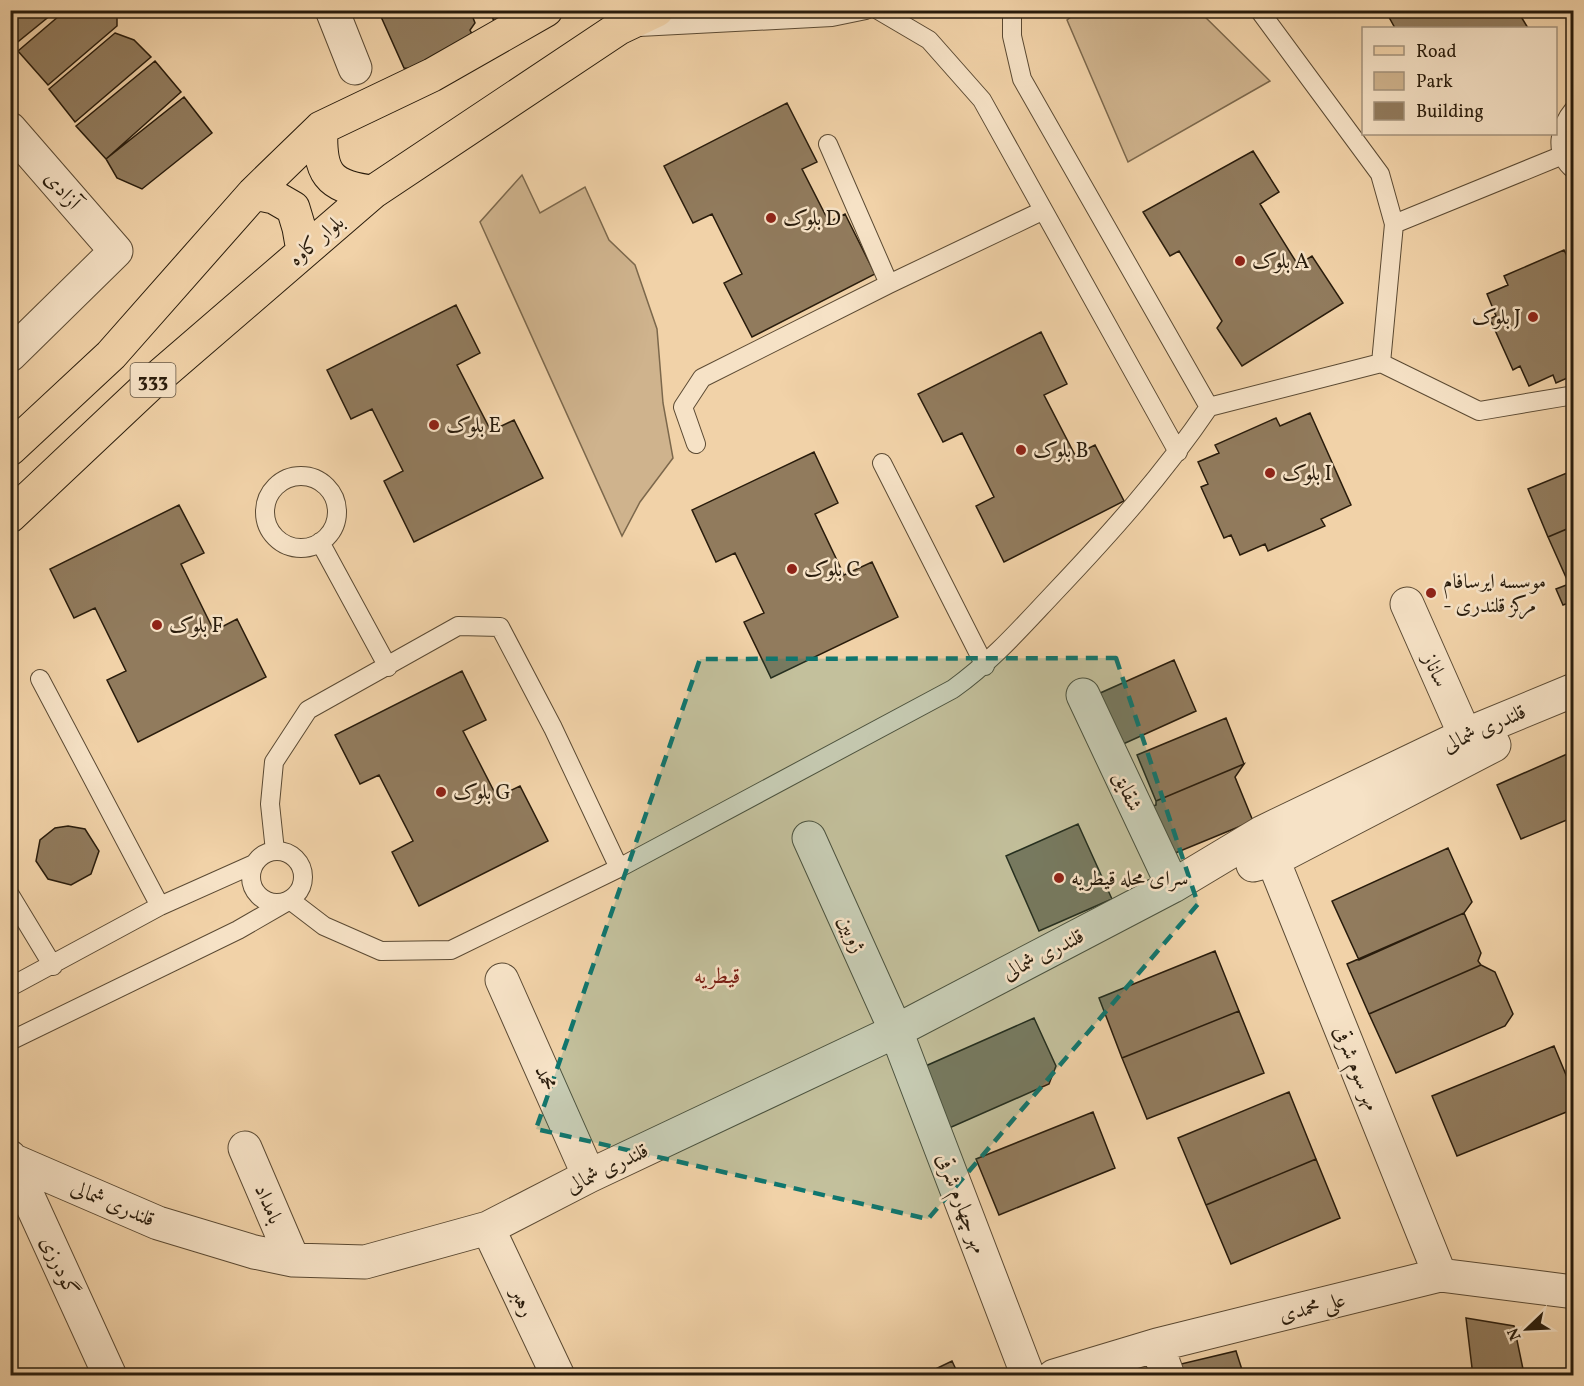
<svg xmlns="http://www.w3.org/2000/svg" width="1584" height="1386" font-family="Vollkorn,Amiri,serif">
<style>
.green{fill:#cfb38d;stroke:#7c684c;stroke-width:1.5}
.building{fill:#917b5d;stroke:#291c0c;stroke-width:1.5}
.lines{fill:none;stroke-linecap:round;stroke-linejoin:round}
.service-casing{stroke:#5b4a33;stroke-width:20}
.minor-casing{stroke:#5b4a33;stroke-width:35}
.primary-casing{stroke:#291c0c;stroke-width:35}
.service{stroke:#f6e2c6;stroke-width:18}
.minor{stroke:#f6e2c6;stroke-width:33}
.primary{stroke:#f1d2a8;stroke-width:33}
.marked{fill:#0f766e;fill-opacity:0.2;stroke:#0f766e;stroke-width:4.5;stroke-dasharray:12 8;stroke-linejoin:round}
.poi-dot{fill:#8f2418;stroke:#f6e2c6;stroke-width:2}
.labels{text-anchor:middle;stroke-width:5;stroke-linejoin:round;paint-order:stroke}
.shield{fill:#f6e2c6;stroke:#665744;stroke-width:1.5}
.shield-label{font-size:20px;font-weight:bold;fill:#291c0c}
.street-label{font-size:21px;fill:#291c0c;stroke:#f6e2c6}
.poi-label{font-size:21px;fill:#291c0c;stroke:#f6e2c6;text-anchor:start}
.neighbourhood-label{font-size:22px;fill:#7a1f14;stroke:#f6e2c6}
</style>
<rect width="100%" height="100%" fill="#f1d2a8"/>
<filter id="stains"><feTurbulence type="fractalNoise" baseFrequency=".00333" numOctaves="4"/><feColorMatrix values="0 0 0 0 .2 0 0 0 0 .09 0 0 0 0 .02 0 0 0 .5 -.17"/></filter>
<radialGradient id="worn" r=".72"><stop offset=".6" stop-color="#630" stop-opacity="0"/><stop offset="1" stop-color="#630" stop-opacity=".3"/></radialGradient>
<path class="green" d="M 1079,11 L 1199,11 L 1270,81 L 1128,162 L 1067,20 Z
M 522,175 L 540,213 L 585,187 L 609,240 L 635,265 L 657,329 L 663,403 L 673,458 L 640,502 L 622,536 L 480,222 Z"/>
<path class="building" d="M 10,10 L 57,10 L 14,45 L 10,41 Z
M 66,10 L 112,10 L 117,17 L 117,26 L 48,85 L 18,51 Z
M 378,10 L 470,10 L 475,23 L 470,30 L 477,44 L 412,69 L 404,68 Z
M 490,10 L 522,10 L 495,25 Z
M 1385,10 L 1517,10 L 1528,28 L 1395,28 Z
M 115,33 L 134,40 L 151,57 L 75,122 L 49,89 Z
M 155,61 L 181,92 L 106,159 L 76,126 Z
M 184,97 L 212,133 L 142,189 L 117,178 L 106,159 Z
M 787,103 L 817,162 L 802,169 L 829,222 L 845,214 L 875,274 L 752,337 L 724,283 L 742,274 L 712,214 L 693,223 L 664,166 Z
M 1253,151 L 1279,192 L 1260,204 L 1298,265 L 1312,256 L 1343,303 L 1242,366 L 1217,328 L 1222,321 L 1179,251 L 1170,256 L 1143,212 Z
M 1564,250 L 1568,258 L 1574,256 L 1574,375 L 1556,383 L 1553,375 L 1529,386 L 1520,366 L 1513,370 L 1490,319 L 1496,316 L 1487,294 L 1508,285 L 1504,276 Z
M 456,305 L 480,353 L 457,365 L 491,431 L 514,420 L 543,478 L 414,542 L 384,481 L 403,471 L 372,409 L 351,419 L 327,370 Z
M 1041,332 L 1067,384 L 1044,395 L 1075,455 L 1095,445 L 1124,501 L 1004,562 L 976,506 L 994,497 L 962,433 L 943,442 L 918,394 Z
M 1310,413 L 1351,505 L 1321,519 L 1325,526 L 1268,551 L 1265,544 L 1240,555 L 1231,535 L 1224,538 L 1201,487 L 1208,484 L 1198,462 L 1219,453 L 1215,445 L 1276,418 L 1280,426 Z
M 814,452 L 838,503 L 815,514 L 844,575 L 872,562 L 898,617 L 771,678 L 744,622 L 764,613 L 735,553 L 716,562 L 692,510 Z
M 1574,470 L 1574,526 L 1548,537 L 1528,489 Z
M 179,505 L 204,553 L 181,564 L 214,631 L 237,619 L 266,677 L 138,742 L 107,680 L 126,671 L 95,608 L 74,618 L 50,569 Z
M 1574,526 L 1574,582 L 1569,584 L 1548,537 Z
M 1574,582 L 1574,601 L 1563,605 L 1556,589 Z
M 1174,660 L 1196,711 L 1121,745 L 1098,694 Z
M 462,671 L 486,720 L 463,731 L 497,797 L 520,786 L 548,841 L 419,906 L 392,852 L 413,841 L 379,775 L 360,784 L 335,735 Z
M 1226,718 L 1244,764 L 1156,801 L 1137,755 Z
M 1574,751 L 1574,817 L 1521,839 L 1497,785 Z
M 1244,764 L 1235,777 L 1253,821 L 1168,856 L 1148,808 L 1156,805 L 1156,801 Z
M 1078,824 L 1112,899 L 1039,931 L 1006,856 Z
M 68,826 L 85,829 L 99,851 L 91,874 L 71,885 L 48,879 L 36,861 L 40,840 L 55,828 Z
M 1448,848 L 1472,902 L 1464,913 L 1359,960 L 1332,901 Z
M 1464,913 L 1481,953 L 1478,961 L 1481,965 L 1369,1014 L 1347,964 Z
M 1215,951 L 1239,1011 L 1122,1058 L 1099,998 Z
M 1481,965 L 1495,972 L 1513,1014 L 1505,1026 L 1396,1073 L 1369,1014 Z
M 1239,1011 L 1264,1073 L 1147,1119 L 1122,1058 Z
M 1034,1018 L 1056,1066 L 1049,1084 L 947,1129 L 921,1068 Z
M 1554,1046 L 1574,1094 L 1574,1109 L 1457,1156 L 1432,1096 Z
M 1289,1092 L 1316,1159 L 1206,1205 L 1178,1138 Z
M 1093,1112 L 1115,1168 L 999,1215 L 976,1159 Z
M 1316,1159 L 1340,1218 L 1231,1264 L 1206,1205 Z
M 1466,1318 L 1514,1326 L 1523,1369 L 1513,1371 L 1514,1376 L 1473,1376 Z
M 1236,1351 L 1244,1376 L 1184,1376 L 1181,1364 Z
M 952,1361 L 959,1376 L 921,1376 Z"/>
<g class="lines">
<g class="service-casing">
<path id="service" d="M 878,10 L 929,40 L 982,100 L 1178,452
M 1012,10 L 1012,36 L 1022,79 L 1209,407
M 1259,10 L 1380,174 L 1394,224 L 1381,363
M 639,27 L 832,17 L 866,10
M 1574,109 C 1559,127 1553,153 1574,170
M 828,144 L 889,284
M 1394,224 L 1563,155
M 1381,363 L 1479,411 L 1574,395
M 696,444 L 683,407 L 702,378 L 889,284 L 1042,211
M 882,463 L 985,666
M265 512a36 36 0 1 1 72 0a36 36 0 1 1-72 0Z
M 320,542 L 388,667
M 40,679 L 160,906
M251 877a26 26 0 1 1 52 0a26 26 0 1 1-52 0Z
M 275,851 L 270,804 L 274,762 L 308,710 L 458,626 L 500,627 L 553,728 L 619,868
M 10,895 L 53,966
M 10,987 L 160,906 L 254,864
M 10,1041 L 238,930 L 290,900 L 324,926 L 381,951 L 451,950 L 619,868 L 953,689 C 992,661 1020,629 1053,594 C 1109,535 1163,475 1209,407 L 1381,363"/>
</g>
<g class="minor-casing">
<path id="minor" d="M 332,10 L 355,68
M 10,129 L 116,251 L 10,355
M 1407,604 L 1465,735
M 1083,695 L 1173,886
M 809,838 L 896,1031 L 1028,1376
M 1273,860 L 1440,1275
M 1253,865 L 1273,860 L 1494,745
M 502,980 L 589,1176
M 245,1148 L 293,1260
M 10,1157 L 110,1376
M 12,1160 L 158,1223 L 254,1252 L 293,1260 L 365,1262 L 488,1228 L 589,1176 L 896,1031 L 1173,886 L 1263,832 L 1465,735 L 1574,690
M 488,1228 L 558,1376
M 1157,1345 L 1168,1376
M 1054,1376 L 1157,1345 L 1440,1275 L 1574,1292"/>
</g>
<g class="primary-casing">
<path id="primary" d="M 321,128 C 319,172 327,187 373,192
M 254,193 L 274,197 L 293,208 L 299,228 L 303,251
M 10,449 L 111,355 L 254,193 L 321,128 L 432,75 L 546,10
M 10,516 L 148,386 L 373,192 L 619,28 L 657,10"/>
</g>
<use href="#service" class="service"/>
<use href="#minor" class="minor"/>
<use href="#primary" class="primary"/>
</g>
<path class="marked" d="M 1116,658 L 1198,904 L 928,1219 L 536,1129 L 700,659 Z"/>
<g class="poi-dot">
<circle cx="771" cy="218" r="6"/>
<circle cx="1240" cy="261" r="6"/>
<circle cx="1533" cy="317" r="6"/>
<circle cx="434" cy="425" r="6"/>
<circle cx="1021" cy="450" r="6"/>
<circle cx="1270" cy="473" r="6"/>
<circle cx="792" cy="569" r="6"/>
<circle cx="1431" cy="593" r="6"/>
<circle cx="157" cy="625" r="6"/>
<circle cx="441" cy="792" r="6"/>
<circle cx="1059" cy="878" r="6"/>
</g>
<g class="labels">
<rect class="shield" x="130.5" y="363" width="45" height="34" rx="4.5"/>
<g class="shield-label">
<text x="153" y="387">333</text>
</g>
<g class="street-label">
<text transform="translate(63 190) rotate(49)" y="7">آزادی</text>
<text transform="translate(316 240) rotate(-41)" y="7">بلوار کاوه</text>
<text transform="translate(1436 670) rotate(66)" y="7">ساناز</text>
<text transform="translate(1484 728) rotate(-24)" y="7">قلندری شمالی</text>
<text transform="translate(1128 791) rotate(65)" y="7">شقایق</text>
<text transform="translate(852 934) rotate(66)" y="7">ژوبین</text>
<text transform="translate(1043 954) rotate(-27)" y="7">قلندری شمالی</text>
<text transform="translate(1357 1068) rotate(68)" y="7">مهر سوم شرقی</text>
<text transform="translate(546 1078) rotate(66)" y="7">محمد</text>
<text transform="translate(607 1168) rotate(-26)" y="7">قلندری شمالی</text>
<text transform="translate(113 1203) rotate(23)" y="7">قلندری شمالی</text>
<text transform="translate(962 1203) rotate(69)" y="7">مهر چهارم شرقی</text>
<text transform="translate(269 1204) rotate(67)" y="7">بامداد</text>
<text transform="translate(60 1266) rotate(65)" y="7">گودرزی</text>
<text transform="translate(523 1302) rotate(65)" y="7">رهبر</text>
<text transform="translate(1312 1307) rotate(-14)" y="7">علی محمدی</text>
</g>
<g class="poi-label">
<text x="783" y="225">بلوک D</text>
<text x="1252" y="268">بلوک A</text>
<text x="1521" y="324" text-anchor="end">بلوک J</text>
<text x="446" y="432">بلوک E</text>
<text x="1033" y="457">بلوک B</text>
<text x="1282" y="480">بلوک I</text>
<text x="804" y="576">بلوک C</text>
<text x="1443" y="588">موسسه ایرسافام<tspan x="1443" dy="24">- مرکز قلندری</tspan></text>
<text x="169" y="632">بلوک F</text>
<text x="453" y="799">بلوک G</text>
<text x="1071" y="885">سرای محله قیطریه</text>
</g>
<g class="neighbourhood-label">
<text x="717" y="983">قیطریه</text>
</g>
</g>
<rect width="1584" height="1386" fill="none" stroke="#f1d2a8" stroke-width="36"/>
<rect x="12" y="12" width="1560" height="1362" fill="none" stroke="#291c0c" stroke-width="3"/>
<rect x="18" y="18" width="1548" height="1350" fill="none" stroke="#291c0c" stroke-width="1.5"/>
<rect x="1362" y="27" width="195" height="108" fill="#f6e2c6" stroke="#a4937c" stroke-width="1.5"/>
<rect x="1374" y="46" width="30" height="9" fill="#f1d2a8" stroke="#a4937c" stroke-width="1.5"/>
<text x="1416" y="57" font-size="18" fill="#291c0c">Road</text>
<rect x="1374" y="72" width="30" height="18" fill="#cfb38d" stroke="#a4937c" stroke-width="1.5"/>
<text x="1416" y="87" font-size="18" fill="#291c0c">Park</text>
<rect x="1374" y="102" width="30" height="18" fill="#917b5d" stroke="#a4937c" stroke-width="1.5"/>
<text x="1416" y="117" font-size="18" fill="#291c0c">Building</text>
<g transform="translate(1527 1329) rotate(247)" stroke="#f6e2c6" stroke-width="4.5" paint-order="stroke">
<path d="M0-4.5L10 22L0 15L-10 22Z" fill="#291c0c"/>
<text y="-9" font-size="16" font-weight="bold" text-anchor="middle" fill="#291c0c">N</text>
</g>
<rect width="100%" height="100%" filter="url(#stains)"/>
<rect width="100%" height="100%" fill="url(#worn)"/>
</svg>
